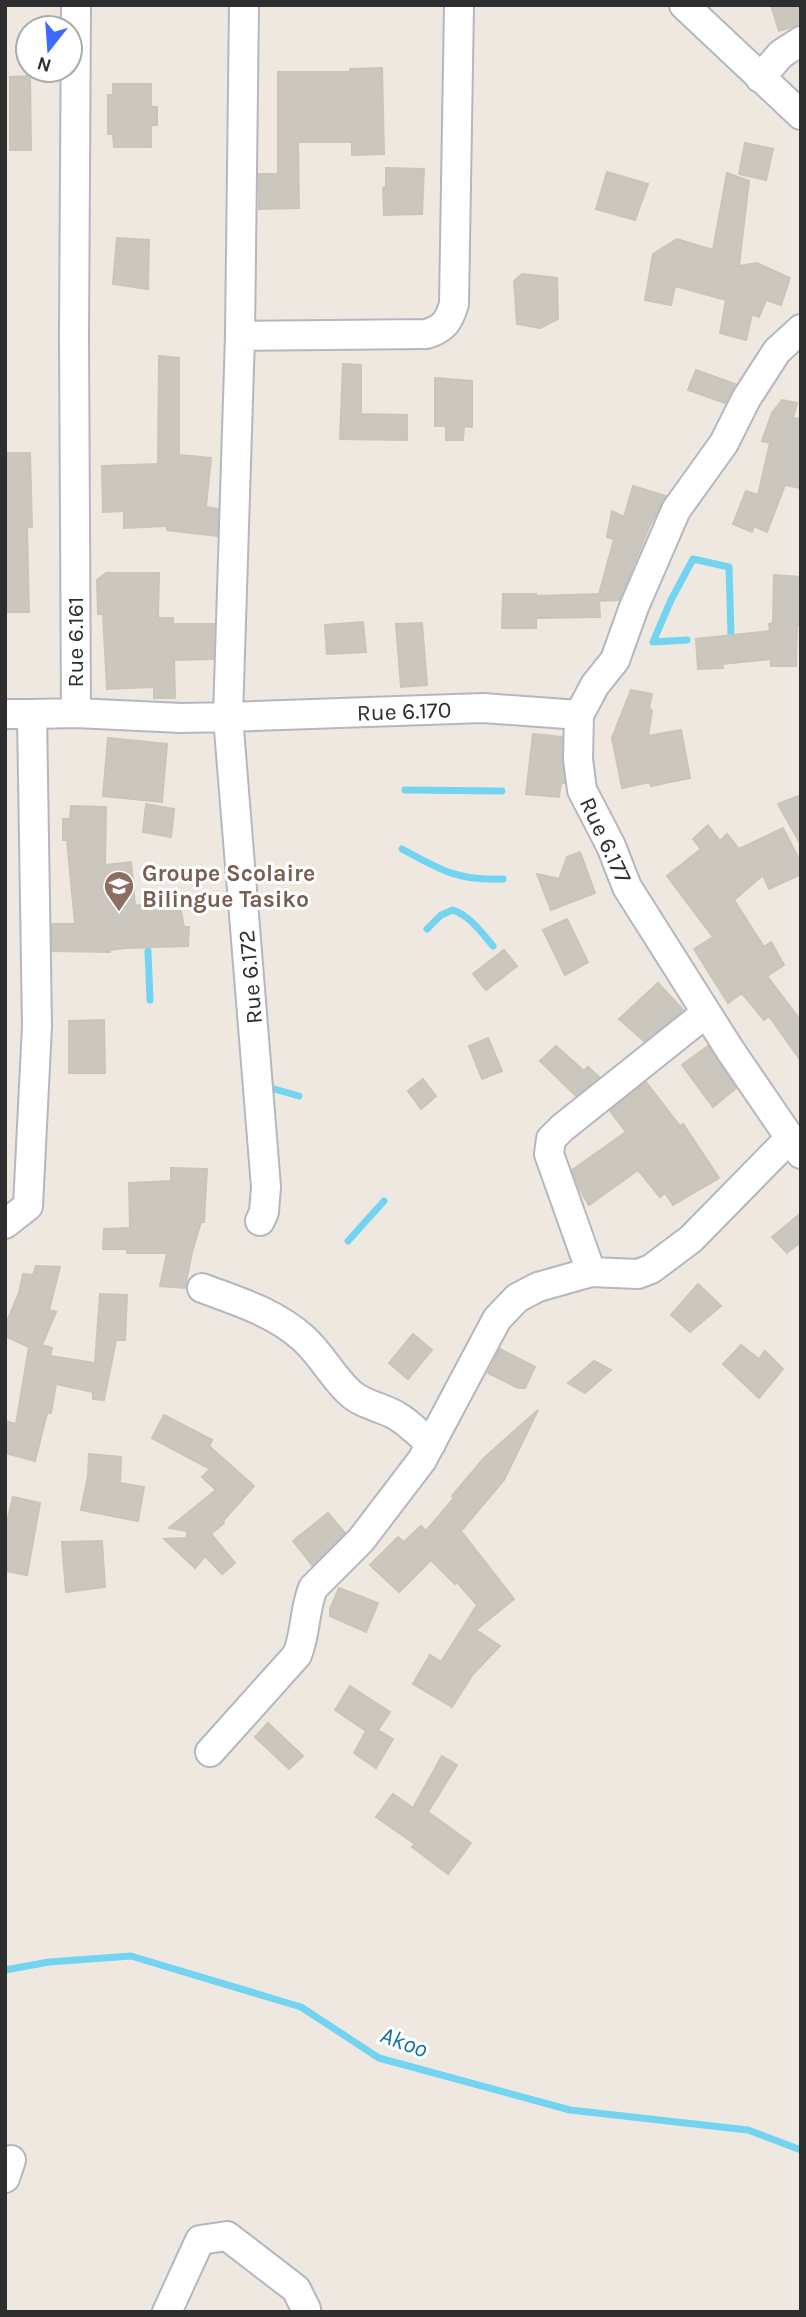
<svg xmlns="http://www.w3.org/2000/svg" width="806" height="2317" font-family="Karla,sans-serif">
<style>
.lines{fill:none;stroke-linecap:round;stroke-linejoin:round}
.stream{stroke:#73d4f1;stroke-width:7}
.building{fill:#cbc6be;stroke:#cbc4b9;stroke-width:2}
.minor-casing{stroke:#b4b7c1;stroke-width:32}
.minor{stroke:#fff;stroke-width:28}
.labels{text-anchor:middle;stroke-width:6;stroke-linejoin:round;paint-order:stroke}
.street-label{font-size:23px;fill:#2e2e2e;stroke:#fff}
.education-label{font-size:23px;font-weight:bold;fill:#785e54;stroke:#fff;text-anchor:start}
.water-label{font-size:24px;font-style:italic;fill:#0c75a3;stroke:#fff}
</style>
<rect width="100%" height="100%" fill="#efe8e0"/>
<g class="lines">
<path class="stream" d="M 687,640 L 653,642 L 671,600 L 693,559 L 729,567 L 731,635
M 405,790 L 502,791
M 402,849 C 440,870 458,881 503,879
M 427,929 L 441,915 L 453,910 C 470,916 481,932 493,946
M 148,951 L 150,1000
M 267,1087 L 299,1096
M 348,1241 L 384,1201
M 5,1970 L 49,1962 L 131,1956 L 301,2007 L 379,2058 L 570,2110 L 748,2130 L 801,2150"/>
</g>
<path class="building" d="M 771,5 L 801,5 L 801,24 L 779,31 Z
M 382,68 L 384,154 L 352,155 L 352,142 L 298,142 L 299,208 L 259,209 L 259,174 L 278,174 L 278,72 L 350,72 L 350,69 Z
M 30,76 L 31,150 L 10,150 L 10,77 Z
M 113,84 L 151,84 L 151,107 L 157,107 L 157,125 L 151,125 L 151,147 L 114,147 L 113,134 L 108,134 L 108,95 L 113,95 Z
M 745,143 L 773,149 L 766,180 L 739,174 Z
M 386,168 L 424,169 L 422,214 L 384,215 L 383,188 L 386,186 Z
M 607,172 L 648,184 L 635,220 L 596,209 Z
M 727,173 L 749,181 L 739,266 L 757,263 L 790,278 L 781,305 L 766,300 L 759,317 L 752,314 L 746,340 L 720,333 L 726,300 L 675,286 L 671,305 L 645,300 L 653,254 L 677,239 L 713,250 Z
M 117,238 L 149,240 L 148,289 L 113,284 Z
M 522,274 L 557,278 L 558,319 L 540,328 L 517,324 L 514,281 Z
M 159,356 L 179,358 L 179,455 L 211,458 L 206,507 L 218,509 L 217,536 L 167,530 L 167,526 L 124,528 L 124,511 L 103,512 L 102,466 L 158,464 Z
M 343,364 L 361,365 L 361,414 L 407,415 L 407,440 L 340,439 Z
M 696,370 L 735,384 L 725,403 L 688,390 Z
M 435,378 L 472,381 L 472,427 L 464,426 L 463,440 L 446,440 L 446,426 L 435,426 Z
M 782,400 L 797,403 L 793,418 L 801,419 L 801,488 L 785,485 L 767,532 L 754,526 L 752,532 L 733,524 L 746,491 L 758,495 L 770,443 L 762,441 L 772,413 Z
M 5,453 L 30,453 L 32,527 L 27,527 L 29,612 L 5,612 Z
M 633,486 L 666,496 L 650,525 L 619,600 L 599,601 L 600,617 L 536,618 L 536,628 L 502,628 L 503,594 L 536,594 L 536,596 L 599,594 L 614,539 L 607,537 L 612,511 L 624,517 Z
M 106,573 L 159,573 L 158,618 L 173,618 L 173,624 L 214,624 L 213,659 L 174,660 L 175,698 L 154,698 L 154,687 L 107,689 L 103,614 L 98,614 L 97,580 Z
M 774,575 L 801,577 L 801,625 L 797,625 L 796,666 L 771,666 L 771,659 L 722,664 L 723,668 L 698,669 L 696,639 L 770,631 L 769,624 L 773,623 Z
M 363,622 L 366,652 L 327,654 L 325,625 Z
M 422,623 L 427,685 L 401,687 L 396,624 Z
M 631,690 L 652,694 L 649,708 L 652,711 L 648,736 L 681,730 L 690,778 L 651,786 L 650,782 L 622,788 L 612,738 Z
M 533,734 L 562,737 L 564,783 L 561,783 L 559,797 L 526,794 Z
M 108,738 L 167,744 L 162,802 L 103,796 Z
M 801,795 L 801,845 L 778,804 Z
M 146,804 L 174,809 L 171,837 L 143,832 Z
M 71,806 L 106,807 L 105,865 L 131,862 L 135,905 L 180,906 L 184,927 L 189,927 L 188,946 L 125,948 L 110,950 L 110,952 L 52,951 L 52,924 L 75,924 L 67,840 L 63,840 L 63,819 L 70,819 Z
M 708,825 L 720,841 L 727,834 L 739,849 L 783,828 L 801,863 L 801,874 L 769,889 L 763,875 L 734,900 L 764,947 L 771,942 L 784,965 L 767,976 L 801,1021 L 801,1061 L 769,1016 L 764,1020 L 742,993 L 728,1003 L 694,949 L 713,937 L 667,876 L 701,849 L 693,839 Z
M 580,852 L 595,893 L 551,910 L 537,874 L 559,879 L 567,857 Z
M 567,919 L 588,962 L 565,975 L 543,930 Z
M 504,950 L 517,966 L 486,990 L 473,974 Z
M 658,983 L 683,1010 L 644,1041 L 619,1019 Z
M 104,1020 L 105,1073 L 69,1073 L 69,1021 Z
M 488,1038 L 502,1071 L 482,1079 L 469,1046 Z
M 556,1046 L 584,1071 L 588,1067 L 599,1077 L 576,1096 L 540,1061 Z
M 708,1046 L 736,1088 L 713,1107 L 682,1065 Z
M 423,1079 L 436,1096 L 421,1109 L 408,1091 Z
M 646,1082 L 680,1126 L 683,1124 L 719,1178 L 673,1205 L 665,1193 L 660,1197 L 638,1170 L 589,1205 L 580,1190 L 572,1170 L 626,1132 L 610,1111 Z
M 171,1168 L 207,1169 L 204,1222 L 201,1222 L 192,1252 L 185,1288 L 160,1286 L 167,1253 L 127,1253 L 127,1249 L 103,1249 L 104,1229 L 130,1228 L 129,1183 L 171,1181 Z
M 801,1213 L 801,1242 L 787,1253 L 772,1237 Z
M 36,1266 L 60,1267 L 49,1310 L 56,1312 L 42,1345 L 52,1348 L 50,1356 L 95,1363 L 100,1294 L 127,1295 L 125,1340 L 116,1340 L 104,1400 L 93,1399 L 93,1392 L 56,1384 L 51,1413 L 47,1413 L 35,1461 L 5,1453 L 5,1421 L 16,1424 L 29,1347 L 5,1336 L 5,1326 L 19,1293 L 23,1274 L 33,1275 Z
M 698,1284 L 721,1306 L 690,1332 L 671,1315 Z
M 413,1334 L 432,1350 L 408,1379 L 389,1363 Z
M 741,1345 L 759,1359 L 765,1351 L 783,1369 L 759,1398 L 723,1364 Z
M 500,1349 L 535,1367 L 525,1388 L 518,1388 L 488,1373 Z
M 594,1361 L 611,1370 L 585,1393 L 568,1383 Z
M 538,1410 L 504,1480 L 461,1531 L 514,1599 L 476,1630 L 500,1646 L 473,1674 L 452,1707 L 413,1684 L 430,1655 L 441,1662 L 477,1605 L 457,1582 L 455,1584 L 431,1560 L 399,1592 L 370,1565 L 398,1537 L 404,1542 L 421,1526 L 426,1531 L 454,1498 L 452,1496 L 484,1458 Z
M 164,1415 L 212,1440 L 209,1446 L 254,1486 L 223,1521 L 224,1523 L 211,1534 L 235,1563 L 222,1574 L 205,1556 L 195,1568 L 164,1539 L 187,1538 L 187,1531 L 169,1528 L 216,1490 L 202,1477 L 210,1469 L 152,1438 Z
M 89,1454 L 121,1457 L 120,1483 L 144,1487 L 138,1521 L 81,1510 L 88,1476 Z
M 13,1497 L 40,1503 L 27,1575 L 5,1571 L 5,1530 Z
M 328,1513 L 345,1533 L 312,1565 L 293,1541 Z
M 102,1541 L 105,1587 L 66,1592 L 62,1542 Z
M 339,1588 L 378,1603 L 366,1632 L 330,1616 L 330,1609 Z
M 350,1686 L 390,1712 L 378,1730 L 393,1739 L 376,1768 L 354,1753 L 366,1731 L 335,1710 Z
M 268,1723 L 303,1756 L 289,1769 L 255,1737 Z
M 442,1756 L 457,1765 L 428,1812 L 471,1843 L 448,1874 L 412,1847 L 415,1844 L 376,1817 L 393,1794 L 413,1808 Z"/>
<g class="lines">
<g class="minor-casing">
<path id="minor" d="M 244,5 L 240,336 L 228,717 L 483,708 L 579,715
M 684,5 L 801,115
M 760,78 L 781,54 L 801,41
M 801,329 L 777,351 L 746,399 L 724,443 L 676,510 L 634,607 L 615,660 L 595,685 L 579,715 L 578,759 L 582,790 L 611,846 L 627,887 L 730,1050 L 801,1154
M 240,336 L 426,334 C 444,329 449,321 454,304 L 459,5
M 76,713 L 181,718 L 228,717 L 266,1187 L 264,1212 L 260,1221
M 5,714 L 32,714
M 5,1224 L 28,1206 L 37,1026 L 32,714 L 76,713 L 74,336 L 76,5
M 591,1272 L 549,1154 L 551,1139 L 562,1128 L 706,1013
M 202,1288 C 237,1301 274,1312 303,1338 C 321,1354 332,1376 349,1392 C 362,1405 382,1407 397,1416 C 409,1423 420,1435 431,1444
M 210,1752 L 297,1655 C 306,1634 304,1610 313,1588 L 361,1540 L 422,1460 L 497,1319 L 517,1298 L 538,1287 L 591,1272 L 638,1274 L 651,1269 L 691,1239 L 790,1138
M 5,2178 L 11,2160
M 167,2312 L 200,2240 L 227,2236 L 296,2289 L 306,2309"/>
</g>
<use href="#minor" class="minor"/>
</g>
<defs>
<g id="school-pin" transform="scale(1.575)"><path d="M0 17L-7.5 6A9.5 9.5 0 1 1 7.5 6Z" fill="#8d6e63" stroke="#fff"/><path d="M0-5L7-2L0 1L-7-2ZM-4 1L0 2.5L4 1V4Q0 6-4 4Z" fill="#fff"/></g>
</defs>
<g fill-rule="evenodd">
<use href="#school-pin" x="119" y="886"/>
</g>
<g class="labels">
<g class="street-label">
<text transform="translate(75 642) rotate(-90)" y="8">Rue 6.161</text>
<text transform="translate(404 711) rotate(-2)" y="8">Rue 6.170</text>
<text transform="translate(606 840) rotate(65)" y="8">Rue 6.177</text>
<text transform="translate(250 977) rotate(-95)" y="8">Rue 6.172</text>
</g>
<g class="education-label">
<text x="142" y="881">Groupe Scolaire<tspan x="142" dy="26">Bilingue Tasiko</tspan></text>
</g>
<g class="water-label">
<text transform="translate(404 2042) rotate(20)" y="8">Akoo</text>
</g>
</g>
<rect width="806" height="2317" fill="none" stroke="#2e2e2e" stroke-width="14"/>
<g transform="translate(49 49) rotate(197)"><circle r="33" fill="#ffffff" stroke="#ababab" stroke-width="2"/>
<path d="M0-5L12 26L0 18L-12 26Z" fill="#406afc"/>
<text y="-10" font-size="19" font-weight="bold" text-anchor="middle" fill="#2e2e2e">N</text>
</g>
</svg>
